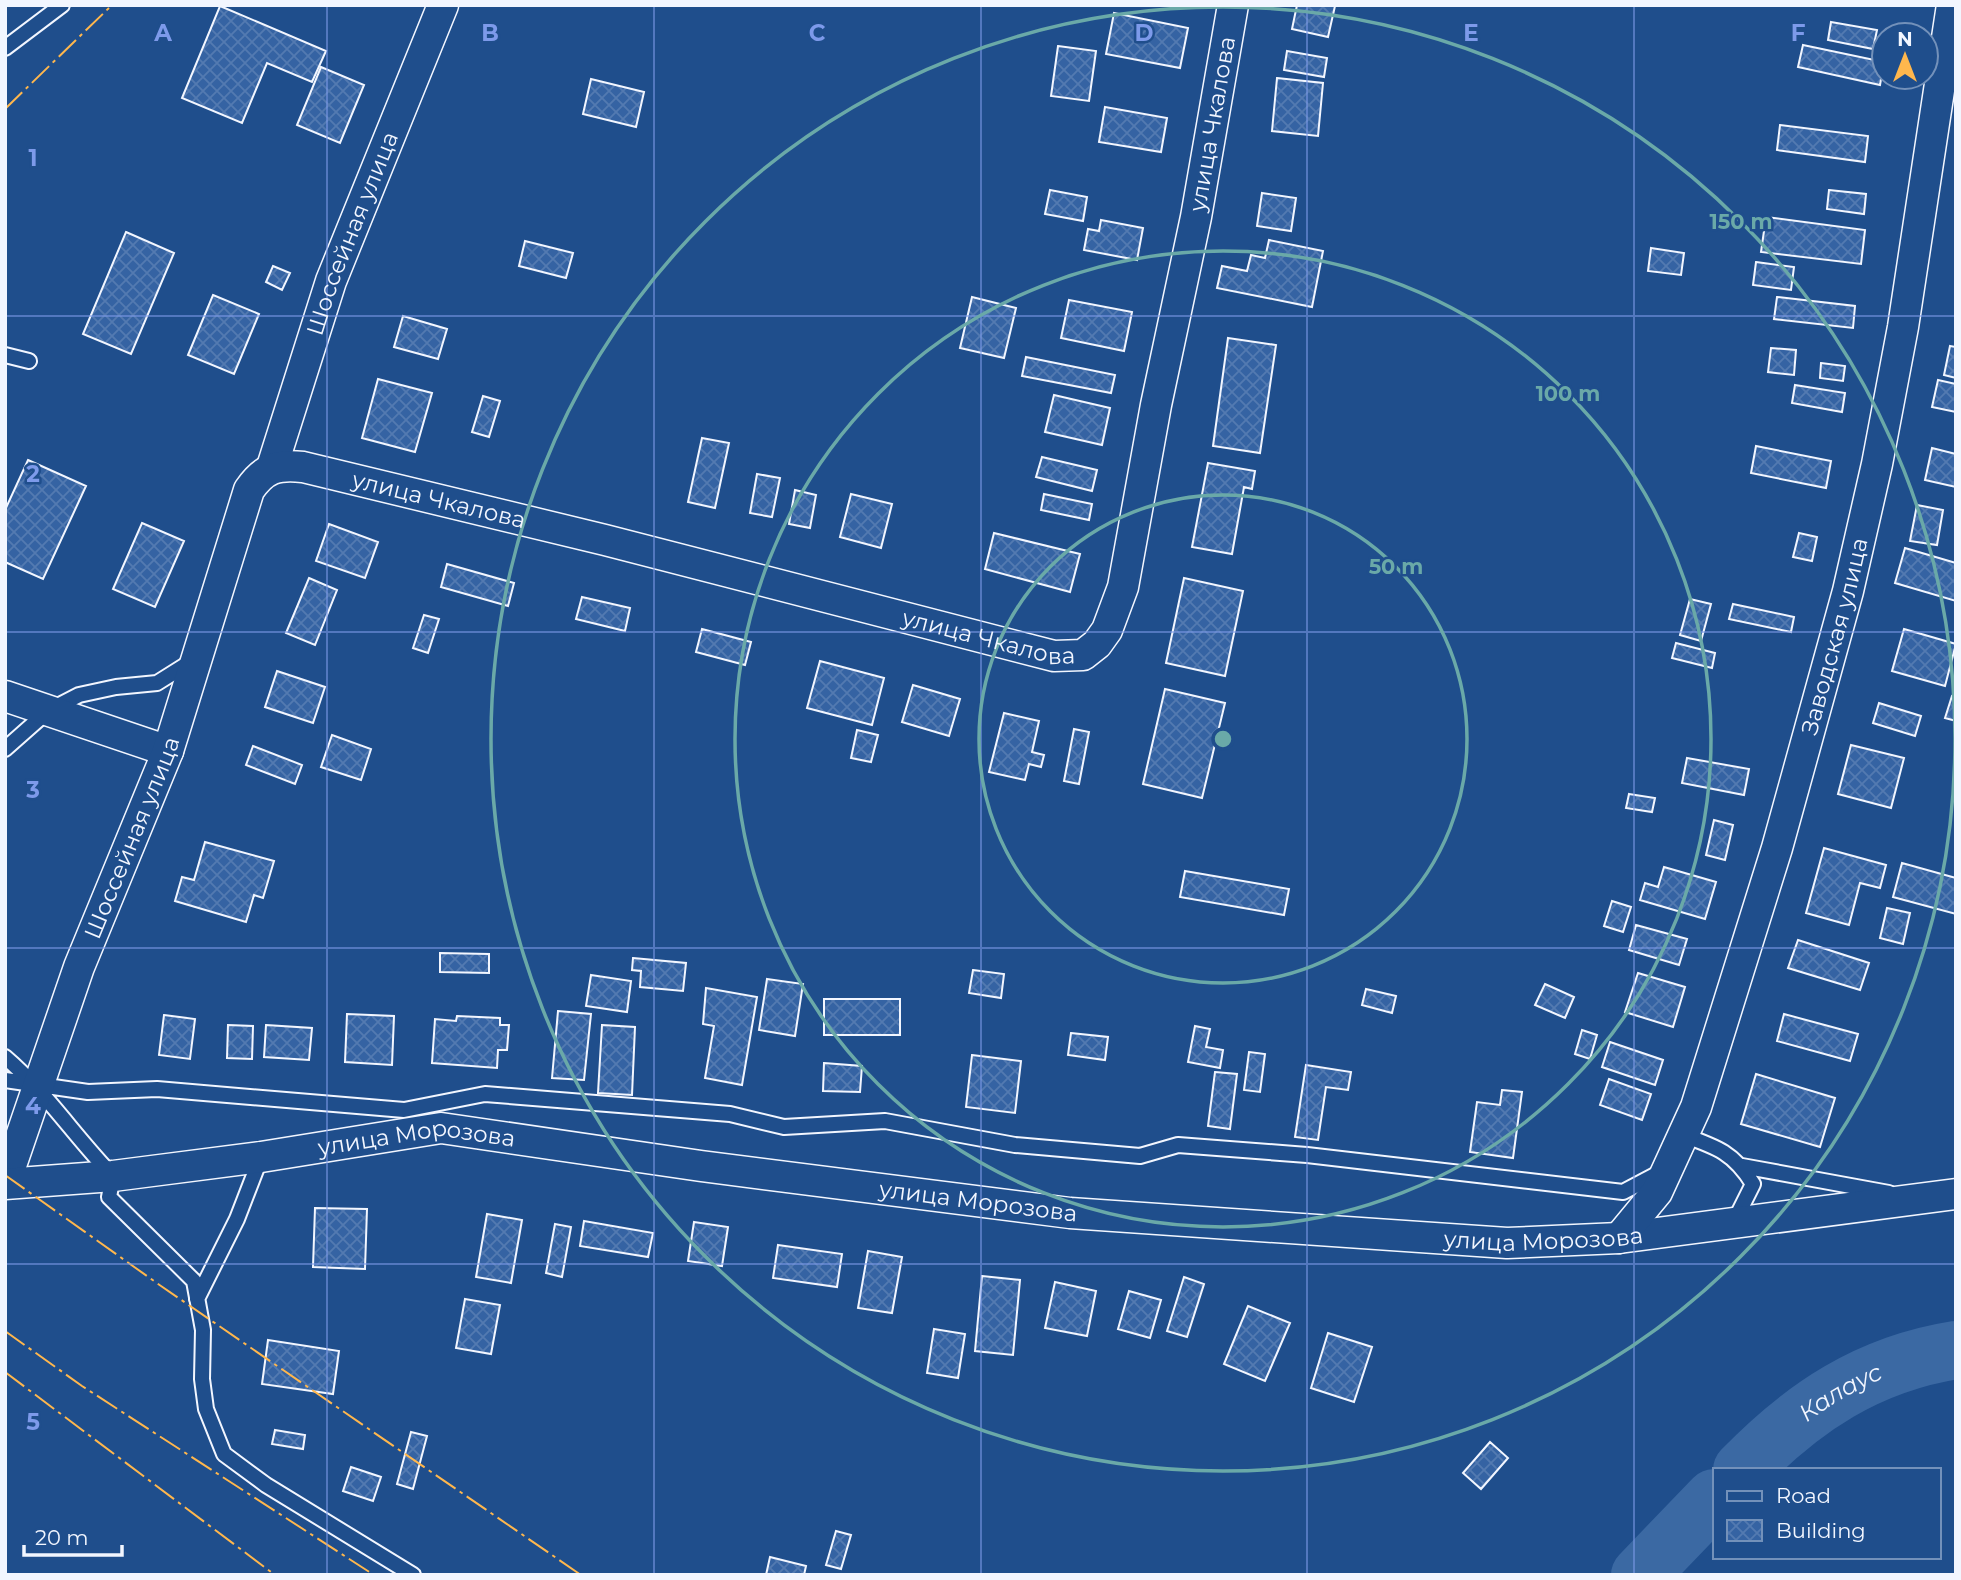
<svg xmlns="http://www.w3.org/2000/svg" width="1961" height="1580" font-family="Montserrat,sans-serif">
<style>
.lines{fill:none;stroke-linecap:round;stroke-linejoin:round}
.river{stroke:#3b69a3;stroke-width:58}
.building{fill:url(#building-cross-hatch);stroke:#f2f6ff;stroke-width:2}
.lane-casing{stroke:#f2f6ff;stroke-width:18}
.street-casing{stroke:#f2f6ff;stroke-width:33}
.lane{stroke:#1f4e8c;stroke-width:14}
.street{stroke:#1f4e8c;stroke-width:30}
.power{stroke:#ffb74d;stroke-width:2;stroke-dasharray:24 5 3.5 5;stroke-linecap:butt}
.grid{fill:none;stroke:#7d9aea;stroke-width:2;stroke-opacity:0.55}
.ring{fill:none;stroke:#6aa9a8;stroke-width:3.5}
.labels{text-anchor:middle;stroke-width:5;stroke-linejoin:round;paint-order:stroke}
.street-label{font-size:23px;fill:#f2f6ff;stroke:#1f4e8c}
.water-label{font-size:24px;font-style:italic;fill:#f2f6ff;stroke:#1f4e8c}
.grid-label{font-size:23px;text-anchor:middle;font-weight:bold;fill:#7d9aea;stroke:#1f4e8c;stroke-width:5;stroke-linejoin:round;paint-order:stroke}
.centre{fill:#6aa9a8;stroke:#1f4e8c;stroke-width:3.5}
.ring-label{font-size:21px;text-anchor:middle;font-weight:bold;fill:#6aa9a8;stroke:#1f4e8c;stroke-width:5;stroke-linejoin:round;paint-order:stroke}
</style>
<defs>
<pattern id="building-cross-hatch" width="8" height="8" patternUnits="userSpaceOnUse" patternTransform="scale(1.75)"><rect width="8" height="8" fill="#3563a3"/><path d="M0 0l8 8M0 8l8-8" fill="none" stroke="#537ab1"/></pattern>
</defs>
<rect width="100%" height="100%" fill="#1f4e8c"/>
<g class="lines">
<g class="river">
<path id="s1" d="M 1742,1470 C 1803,1407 1868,1364 1956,1350"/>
<path d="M 1640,1575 L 1714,1498"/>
</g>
</g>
<path class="building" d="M 1297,5 L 1335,6 L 1328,37 L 1292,29 Z
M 220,6 L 326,51 L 312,82 L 267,63 L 242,123 L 182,98 Z
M 1114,13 L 1188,28 L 1180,68 L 1106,54 Z
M 1831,22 L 1877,30 L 1873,49 L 1828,40 Z
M 1803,45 L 1884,62 L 1880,85 L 1798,67 Z
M 1058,46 L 1096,51 L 1089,101 L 1051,96 Z
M 1287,51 L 1327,58 L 1324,77 L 1284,70 Z
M 321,67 L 364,85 L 340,143 L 297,125 Z
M 1277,78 L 1323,83 L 1318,136 L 1272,131 Z
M 591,79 L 644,92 L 636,127 L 583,114 Z
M 1105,107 L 1167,118 L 1161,152 L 1099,142 Z
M 1780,125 L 1868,136 L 1865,162 L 1777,150 Z
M 1050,190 L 1087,197 L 1083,221 L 1045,214 Z
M 1829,190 L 1866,194 L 1864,214 L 1827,209 Z
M 1262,193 L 1296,198 L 1291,231 L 1257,226 Z
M 1766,217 L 1865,230 L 1861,264 L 1761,252 Z
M 1101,220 L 1143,228 L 1137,260 L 1084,250 L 1088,229 L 1099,231 Z
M 126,232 L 174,253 L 131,354 L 83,334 Z
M 1269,240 L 1323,251 L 1312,307 L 1217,288 L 1222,266 L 1247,271 L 1251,255 L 1265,258 Z
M 525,241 L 573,253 L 566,278 L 519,266 Z
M 1651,248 L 1684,253 L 1681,275 L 1648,271 Z
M 1756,262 L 1794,267 L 1791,290 L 1753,285 Z
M 273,266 L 290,273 L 282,290 L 266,282 Z
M 213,295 L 259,314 L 234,374 L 188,355 Z
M 972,297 L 1016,308 L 1004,358 L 960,348 Z
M 1777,297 L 1855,306 L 1853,328 L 1774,319 Z
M 1069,300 L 1132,312 L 1124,351 L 1061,338 Z
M 403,316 L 447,329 L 438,359 L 394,347 Z
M 1228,338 L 1276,345 L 1260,453 L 1213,446 Z
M 1950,346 L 1956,347 L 1956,378 L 1944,375 Z
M 1771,348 L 1796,350 L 1794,375 L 1768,372 Z
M 1026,357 L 1115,375 L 1111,393 L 1022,376 Z
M 1821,363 L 1845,366 L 1843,381 L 1820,378 Z
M 378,379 L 432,393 L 415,452 L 362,438 Z
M 1938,380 L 1956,384 L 1956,412 L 1932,407 Z
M 1795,385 L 1845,393 L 1842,412 L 1792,403 Z
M 1054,395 L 1110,408 L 1102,445 L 1045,432 Z
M 483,396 L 500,401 L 489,437 L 472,432 Z
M 702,438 L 729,443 L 715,508 L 688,502 Z
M 1756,446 L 1831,461 L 1826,488 L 1751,473 Z
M 1932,448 L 1956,454 L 1956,487 L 1925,480 Z
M 1042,457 L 1097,470 L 1092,491 L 1036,477 Z
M 28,460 L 86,486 L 43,579 L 5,562 L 5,510 Z
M 1208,463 L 1255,471 L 1252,489 L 1244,487 L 1232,554 L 1192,547 Z
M 757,474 L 780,478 L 772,517 L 750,513 Z
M 795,490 L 816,495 L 810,528 L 789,524 Z
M 851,494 L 892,504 L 881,548 L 840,537 Z
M 1044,494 L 1092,504 L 1089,520 L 1041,510 Z
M 1917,505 L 1943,510 L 1937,545 L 1910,541 Z
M 142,523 L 184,541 L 155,607 L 113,589 Z
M 329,524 L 378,542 L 365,578 L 316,561 Z
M 994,533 L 1080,554 L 1070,592 L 985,569 Z
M 1799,533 L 1817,537 L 1812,561 L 1793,557 Z
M 1905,548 L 1956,563 L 1956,601 L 1895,583 Z
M 447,564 L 514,583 L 508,606 L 441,587 Z
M 309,578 L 337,590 L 315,645 L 286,633 Z
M 1184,578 L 1243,591 L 1225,676 L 1166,663 Z
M 582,597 L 630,608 L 625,631 L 576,619 Z
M 1690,599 L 1711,604 L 1701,641 L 1680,635 Z
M 1733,604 L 1794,617 L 1791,632 L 1729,619 Z
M 424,615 L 439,619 L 428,653 L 413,648 Z
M 702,629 L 751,642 L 745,665 L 696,652 Z
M 1904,629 L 1956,644 L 1945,686 L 1892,671 Z
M 1676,643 L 1715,653 L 1712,668 L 1672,658 Z
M 820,661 L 884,678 L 872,725 L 807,708 Z
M 277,671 L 325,687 L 313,723 L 265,707 Z
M 913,685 L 960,699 L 949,736 L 902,722 Z
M 1165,689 L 1225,703 L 1202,798 L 1143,784 Z
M 1952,696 L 1956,697 L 1956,721 L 1945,718 Z
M 1879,703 L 1921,716 L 1915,736 L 1873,723 Z
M 1004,713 L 1039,721 L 1032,752 L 1044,755 L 1041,767 L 1029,764 L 1025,780 L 989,772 Z
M 1074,729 L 1089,732 L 1079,784 L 1064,781 Z
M 857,730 L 878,735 L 871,762 L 851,758 Z
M 332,735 L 371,749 L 361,780 L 321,767 Z
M 1851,745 L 1904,758 L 1891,808 L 1838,794 Z
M 253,746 L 302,765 L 295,784 L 246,765 Z
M 1687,758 L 1749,769 L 1744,795 L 1682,783 Z
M 1629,794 L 1655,798 L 1652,812 L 1626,808 Z
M 1714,820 L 1733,825 L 1725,860 L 1706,855 Z
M 205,842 L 274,861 L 263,898 L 254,895 L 246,922 L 175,901 L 182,877 L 194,880 Z
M 1824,848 L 1886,865 L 1880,888 L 1860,883 L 1849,925 L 1806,913 Z
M 1902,863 L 1956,878 L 1956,914 L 1893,897 Z
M 1664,867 L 1716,882 L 1705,919 L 1640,900 L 1645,883 L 1658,887 Z
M 1185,871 L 1289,889 L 1284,915 L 1180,897 Z
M 1612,901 L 1631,907 L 1623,932 L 1604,926 Z
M 1887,908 L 1910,913 L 1903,944 L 1880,938 Z
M 1636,925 L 1687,939 L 1679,965 L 1629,950 Z
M 1798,940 L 1869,963 L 1860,990 L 1788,968 Z
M 440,953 L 489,954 L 489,973 L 440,972 Z
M 633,958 L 686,963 L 683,991 L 640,987 L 641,971 L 632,970 Z
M 973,970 L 1004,974 L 1001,998 L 969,993 Z
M 1638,973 L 1685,987 L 1673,1027 L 1625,1012 Z
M 591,975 L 631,981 L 627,1012 L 586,1006 Z
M 767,979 L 803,984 L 795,1036 L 759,1030 Z
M 1545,984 L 1574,997 L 1565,1018 L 1535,1005 Z
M 706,988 L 757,997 L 742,1085 L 705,1078 L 714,1026 L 703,1024 Z
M 1366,989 L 1396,996 L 1392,1013 L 1362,1005 Z
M 824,999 L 900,999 L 900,1035 L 824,1035 Z
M 558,1011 L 591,1014 L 584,1080 L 552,1078 Z
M 347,1014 L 394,1016 L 392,1065 L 345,1062 Z
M 1784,1014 L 1858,1034 L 1850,1061 L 1777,1041 Z
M 164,1015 L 195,1019 L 190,1059 L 159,1055 Z
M 457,1016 L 500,1018 L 500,1025 L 509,1025 L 507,1050 L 498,1050 L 497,1068 L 432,1063 L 435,1019 L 456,1021 Z
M 228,1025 L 253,1026 L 252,1059 L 227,1058 Z
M 266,1025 L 312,1028 L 309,1060 L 264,1057 Z
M 602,1025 L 635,1027 L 632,1095 L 598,1093 Z
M 1195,1026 L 1210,1029 L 1206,1047 L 1223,1050 L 1220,1068 L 1188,1062 Z
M 1582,1030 L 1597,1035 L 1590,1059 L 1575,1054 Z
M 1071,1033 L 1108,1037 L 1105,1060 L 1068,1055 Z
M 1610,1042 L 1663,1060 L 1655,1085 L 1602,1067 Z
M 1249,1052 L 1265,1054 L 1260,1092 L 1244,1090 Z
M 972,1055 L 1021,1061 L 1015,1113 L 966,1107 Z
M 824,1063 L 862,1066 L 860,1092 L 823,1091 Z
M 1306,1065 L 1351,1072 L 1348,1090 L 1326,1087 L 1318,1140 L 1295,1137 Z
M 1215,1072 L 1237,1074 L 1230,1129 L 1208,1126 Z
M 1756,1074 L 1835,1098 L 1820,1147 L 1741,1124 Z
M 1609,1079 L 1651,1094 L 1642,1120 L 1600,1105 Z
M 1502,1090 L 1522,1092 L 1513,1158 L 1470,1152 L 1477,1102 L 1500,1105 Z
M 315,1208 L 367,1209 L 365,1269 L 313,1267 Z
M 487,1214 L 522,1220 L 511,1283 L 476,1277 Z
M 584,1221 L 653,1233 L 648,1257 L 580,1246 Z
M 694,1222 L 728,1227 L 722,1266 L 688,1261 Z
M 555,1224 L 571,1227 L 562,1277 L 546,1273 Z
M 778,1245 L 842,1254 L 837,1287 L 773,1278 Z
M 868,1251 L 902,1257 L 892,1313 L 858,1308 Z
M 982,1276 L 1020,1280 L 1013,1355 L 975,1351 Z
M 1184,1277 L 1204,1284 L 1187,1337 L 1167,1331 Z
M 1055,1282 L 1096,1291 L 1087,1336 L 1045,1328 Z
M 1129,1291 L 1161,1300 L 1150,1338 L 1118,1329 Z
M 465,1299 L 500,1305 L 491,1354 L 456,1348 Z
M 1248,1306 L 1290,1323 L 1265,1381 L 1224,1364 Z
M 934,1329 L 965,1334 L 958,1378 L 927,1373 Z
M 1328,1333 L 1372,1347 L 1354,1402 L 1311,1388 Z
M 268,1340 L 339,1351 L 333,1394 L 262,1384 Z
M 275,1430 L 305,1435 L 303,1449 L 272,1444 Z
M 411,1432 L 427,1436 L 413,1489 L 397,1484 Z
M 1490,1442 L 1508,1458 L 1481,1489 L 1463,1473 Z
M 351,1467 L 381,1477 L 373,1501 L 343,1491 Z
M 836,1531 L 851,1535 L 841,1569 L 826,1565 Z
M 770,1557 L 806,1566 L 804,1575 L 766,1575 Z"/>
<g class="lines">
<g class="lane-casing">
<path id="lane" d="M 5,48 L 62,5
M 5,355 L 29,361
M 5,749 L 48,711 L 79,695 L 116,687 L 157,683 L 192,661
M 5,1057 C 46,1092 75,1137 113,1176 L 109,1197 L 194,1281 L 203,1330 L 202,1379 L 206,1409 L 224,1454 L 266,1485 L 413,1575
M 5,1080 L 88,1092 L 157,1089 L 404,1110 L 485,1094 L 730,1114 L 784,1127 L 885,1121 L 1015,1145 L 1140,1156 L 1178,1145 L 1307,1155 L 1623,1192 L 1659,1173
M 1683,1135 C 1717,1147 1734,1153 1753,1184 L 1734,1222
M 1742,1166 L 1889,1193
M 197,1299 L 237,1219 L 261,1157"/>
</g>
<g class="street-casing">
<g id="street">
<path id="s2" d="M 272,467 L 331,281 L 443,5"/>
<path d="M 5,696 L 168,751"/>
<path id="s3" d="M 5,1183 L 79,967 L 168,751 L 249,490 C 264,468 277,464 303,467 L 605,540 L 1054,656 L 1083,655 L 1097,644 L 1107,630 L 1123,587 L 1156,405 L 1196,217 L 1233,5"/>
<path id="s4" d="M 5,1184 L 113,1176 L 261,1157 L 441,1128 L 701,1166 L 1070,1213 L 1507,1243 L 1619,1238 L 1956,1194"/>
<path id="s5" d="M 1619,1238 L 1657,1192 L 1696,1107 L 1777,848 L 1848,591 L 1877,464 L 1903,327 L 1952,5"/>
</g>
</g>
<use href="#lane" class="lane"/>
<use href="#street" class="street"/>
<path class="power" d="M 5,109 L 112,5
M 5,1175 L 161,1286 L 581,1575
M 5,1331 L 82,1386 L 374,1575
M 5,1372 L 275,1575"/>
</g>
<path class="grid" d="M 327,5 L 327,1575M 654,5 L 654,1575M 981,5 L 981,1575M 1307,5 L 1307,1575M 1634,5 L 1634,1575M 5,316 L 1956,316M 5,632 L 1956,632M 5,948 L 1956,948M 5,1264 L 1956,1264"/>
<g class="ring">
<circle cx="1223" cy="739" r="244"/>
<circle cx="1223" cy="739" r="488"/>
<circle cx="1223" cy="739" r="732"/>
</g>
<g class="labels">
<g class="street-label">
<text dy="8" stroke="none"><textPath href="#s3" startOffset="2154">улица Чкалова</textPath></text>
<text dy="8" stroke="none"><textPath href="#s2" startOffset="247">Шоссейная улица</textPath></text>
<text dy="8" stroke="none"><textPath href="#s3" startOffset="938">улица Чкалова</textPath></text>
<text dy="8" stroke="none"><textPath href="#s3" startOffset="1505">улица Чкалова</textPath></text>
<text dy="8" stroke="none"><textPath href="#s5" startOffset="644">Заводская улица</textPath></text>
<text dy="8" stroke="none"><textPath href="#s3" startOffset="368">Шоссейная улица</textPath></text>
<text dy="8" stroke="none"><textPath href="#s4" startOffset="415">улица Морозова</textPath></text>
<text dy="8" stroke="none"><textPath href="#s4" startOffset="982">улица Морозова</textPath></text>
<text dy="8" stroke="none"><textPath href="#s4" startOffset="1549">улица Морозова</textPath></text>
</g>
<g class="water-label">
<text dy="8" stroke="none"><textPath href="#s1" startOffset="126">Калаус</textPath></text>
</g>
</g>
<g class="grid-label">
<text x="163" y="41">A</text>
<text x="490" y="41">B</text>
<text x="817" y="41">C</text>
<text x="1144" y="41">D</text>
<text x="1471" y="41">E</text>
<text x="1798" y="41">F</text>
<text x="33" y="166">1</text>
<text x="33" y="482">2</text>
<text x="33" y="798">3</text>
<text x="33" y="1114">4</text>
<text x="33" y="1430">5</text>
</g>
<circle cx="1223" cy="739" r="10" class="centre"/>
<g class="ring-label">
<text x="1741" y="229">150 m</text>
<text x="1568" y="401">100 m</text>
<text x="1396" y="574">50 m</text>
</g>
<rect width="1961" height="1580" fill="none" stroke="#f2f6ff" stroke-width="14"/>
<rect x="1713" y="1468" width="228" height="91" fill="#1f4e8c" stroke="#7391ba" stroke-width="2"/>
<rect x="1727" y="1491" width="35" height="10" fill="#1f4e8c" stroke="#7391ba" stroke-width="2"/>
<text x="1776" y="1503" font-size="21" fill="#f2f6ff">Road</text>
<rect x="1727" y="1520" width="35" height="21" fill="url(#building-cross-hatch)" stroke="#7391ba" stroke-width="2"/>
<text x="1776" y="1538" font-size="21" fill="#f2f6ff">Building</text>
<g transform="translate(1905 56)"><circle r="33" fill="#1f4e8c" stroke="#7391ba" stroke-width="2"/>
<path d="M0-5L12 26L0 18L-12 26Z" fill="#ffb74d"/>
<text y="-10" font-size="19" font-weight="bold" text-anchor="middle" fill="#f2f6ff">N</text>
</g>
<path d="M24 1545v10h98v-10" fill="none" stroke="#f2f6ff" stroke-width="3.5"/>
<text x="35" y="1545" font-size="21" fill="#f2f6ff" stroke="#1f4e8c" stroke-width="5" paint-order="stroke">20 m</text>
</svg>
